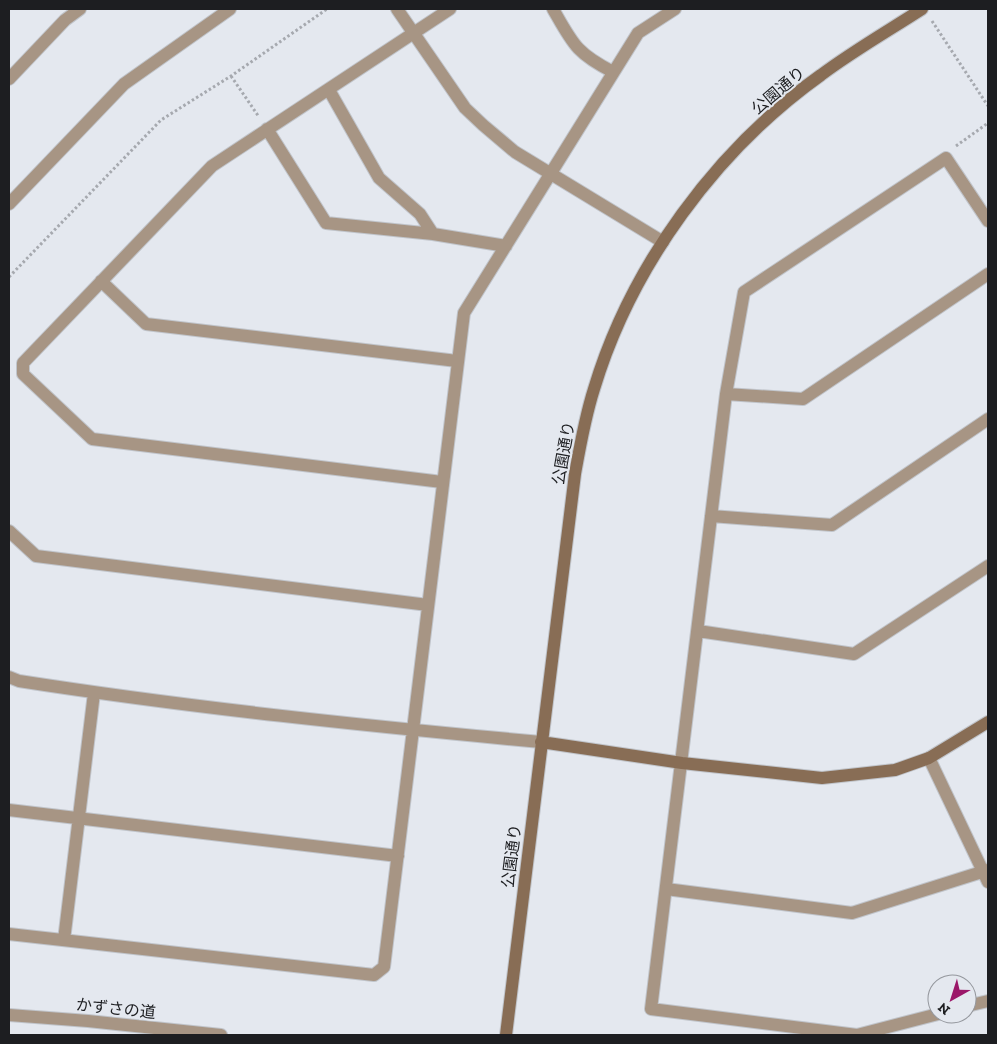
<svg xmlns="http://www.w3.org/2000/svg" width="997" height="1044" font-family="'Zilla Slab','Noto Sans JP',serif">
<style>
.lines{fill:none;stroke-linecap:round;stroke-linejoin:round}
.street-casing{stroke:#c0c4ca;stroke-width:14}
.secondary-casing{stroke:#c0c4ca;stroke-width:14}
.path{stroke:#a6a9af;stroke-width:3;stroke-dasharray:2.5 2.5;stroke-linecap:butt}
.street{stroke:#a79584;stroke-width:12}
.secondary{stroke:#886d55;stroke-width:12}
.labels{text-anchor:middle;stroke-width:4;stroke-linejoin:round;paint-order:stroke}
.street-label{font-size:16px;fill:#1d1e21;stroke:#e4e8ef}
</style>
<rect width="100%" height="100%" fill="#e4e8ef"/>
<g class="lines">
<g class="street-casing">
<path id="street" d="M 397,9 L 465,108 L 483,125 L 515,152 L 663,242
M 553,9 C 573,44 576,53 613,72
M 9,79 L 65,20 L 80,9
M 329,90 L 379,178 L 420,214 L 433,234
M 267,129 L 326,223 L 433,234 L 506,246
M 9,204 L 124,84 L 230,9
M 101,281 L 146,324 L 457,361
M 726,394 L 803,399 L 988,274
M 442,482 L 92,439 L 23,374 L 23,363 L 212,166 L 450,9
M 711,516 L 832,525 L 988,419
M 9,531 L 36,556 L 428,605
M 698,631 L 854,654 L 988,566
M 9,677 L 19,681 C 192,708 367,726 541,742
M 929,758 L 988,882
M 9,810 L 398,856
M 666,889 L 852,913 L 988,870
M 9,934 L 374,975 L 384,967 L 464,313 L 638,33 L 675,9
M 64,940 L 94,693
M 967,1006 L 988,1001
M 938,1014 L 857,1035 L 651,1009 L 726,394 L 744,292 L 946,158 L 988,221
M 9,1015 L 88,1021 L 221,1035"/>
</g>
<g class="secondary-casing">
<path id="secondary" d="M 541,742 L 682,763 L 822,778 L 895,770 L 929,758 L 988,722
M 506,1035 L 575,474 C 580,446 585,417 594,389 C 631,266 716,150 821,75 C 853,51 888,31 922,9"/>
</g>
<path class="path" d="M 932,21 L 988,106
M 231,76 L 259,117
M 956,146 L 988,123
M 9,277 L 161,120 L 231,76 L 327,9"/>
<use href="#street" class="street"/>
<use href="#secondary" class="secondary"/>
</g>
<g class="labels">
<g class="street-label">
<text transform="translate(778 90) rotate(-40)" y="6">公園通り</text>
<text transform="translate(563 453) rotate(-80)" y="6">公園通り</text>
<text transform="translate(511 856) rotate(-83)" y="6">公園通り</text>
<text transform="translate(116 1008) rotate(6)" y="6">かずさの道</text>
</g>
</g>
<rect width="997" height="1044" fill="none" stroke="#1d1e21" stroke-width="20"/>
<g transform="translate(952 999) rotate(219)"><circle r="24" fill="#e4e8ef" stroke="#94979d"/>
<path d="M0-4L9 19L0 12L-9 19Z" fill="#9b1769"/>
<text y="-8" font-size="14" font-weight="bold" text-anchor="middle" fill="#1d1e21">N</text>
</g>
</svg>
